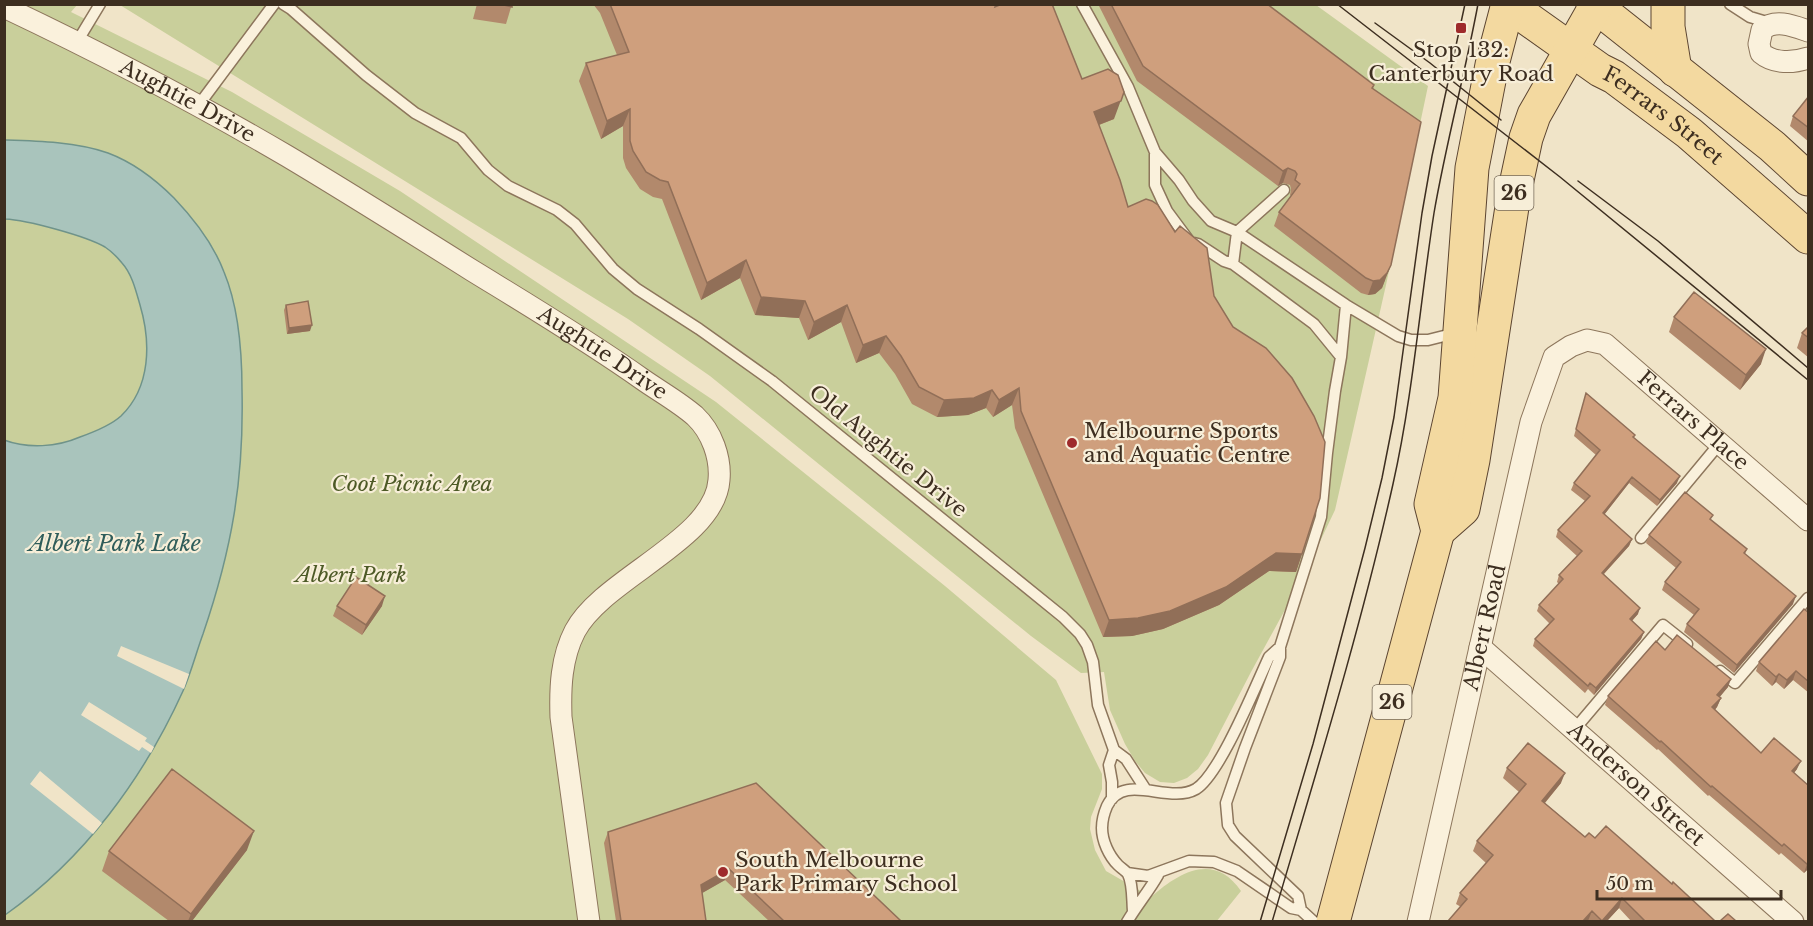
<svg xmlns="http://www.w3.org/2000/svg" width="1813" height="926" font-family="'Libre Baskerville',serif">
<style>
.green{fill:#c9cf9b}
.water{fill:#a9c4bc;stroke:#6f938a;stroke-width:1.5}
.pier{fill:#f0e4c8}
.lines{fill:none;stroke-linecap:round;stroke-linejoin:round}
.service-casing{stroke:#8d765c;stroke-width:13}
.minor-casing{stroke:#8d765c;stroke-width:23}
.primary-casing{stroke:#5b4430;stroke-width:35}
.service{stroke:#faf1dc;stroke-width:10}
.minor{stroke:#faf1dc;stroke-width:21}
.primary{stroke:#f3d9a0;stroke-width:33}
.tram{stroke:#3d2e20;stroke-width:1.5}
.wall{fill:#b2896c}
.shaded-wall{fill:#916f58}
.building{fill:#cf9f7d;stroke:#916f58;stroke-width:1.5}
.poi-dot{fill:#9e2a2b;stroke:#f7eed8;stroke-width:2}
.labels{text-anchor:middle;stroke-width:4.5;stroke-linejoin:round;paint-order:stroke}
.shield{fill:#f7eed8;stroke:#756857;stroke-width:1.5}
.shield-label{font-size:20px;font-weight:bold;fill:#3d2e20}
.poi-label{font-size:21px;fill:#3d2e20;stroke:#f7eed8;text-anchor:start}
.street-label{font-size:21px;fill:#3d2e20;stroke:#f7eed8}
.park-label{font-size:21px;font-style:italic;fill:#4d5a26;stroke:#f7eed8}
.water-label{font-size:22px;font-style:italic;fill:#2f5d5a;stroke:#f7eed8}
</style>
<rect width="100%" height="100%" fill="#f0e4c8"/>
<path class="green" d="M 5,4 L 77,5 L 71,12 L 232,92 L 400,191 L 716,402 L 945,586 L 1056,680 L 1102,774 L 1102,789 L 1091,817 L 1090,829 L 1095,850 L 1106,871 L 1151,897 C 1178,873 1214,851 1241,891 L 1216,922 L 5,922 Z
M 120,5 L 1316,5 L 1428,86 L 1386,285 L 1335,510 L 1304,575 L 1251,672 L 1208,755 L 1198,769 L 1187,778 L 1174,783 L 1160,782 L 1145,773 L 1135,761 L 1125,744 L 1110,710 L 1104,672 L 1081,673 L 1031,636 L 710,376 L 628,319 Z"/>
<path class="water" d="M 5,140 C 38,141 76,142 108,153 C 132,162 156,180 174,198 C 195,220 213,243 224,272 C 239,308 242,350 242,390 C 244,480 232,549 203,634 C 196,653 191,673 183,691 C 143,779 84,859 5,915 L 4,440 C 28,449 57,447 80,437 C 94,432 110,426 121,416 C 151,387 151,342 140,305 C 136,291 132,274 122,263 C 118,258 111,251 105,247 C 86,236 27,220 5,219 Z"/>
<path class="pier" d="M 121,646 L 189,674 L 184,689 L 117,656 Z
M 89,702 L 147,738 L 145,741 L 154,747 L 151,753 L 142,747 L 139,751 L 81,715 Z
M 40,771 L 102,823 L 93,834 L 30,784 Z"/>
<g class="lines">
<g class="service-casing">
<path id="service" d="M 283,4 L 291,9 L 366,75 L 415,113 L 461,138 L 488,170 L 508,186 L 557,210 L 575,224 L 613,269 L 637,289 L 699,329 L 772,381 L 1063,617 L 1080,634 L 1087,645 L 1093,662 L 1098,705 L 1114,750 L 1126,759 L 1146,790
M 1082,4 L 1128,87 L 1155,152 L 1179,180 L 1193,201 L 1211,221 L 1237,232 L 1346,305 L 1398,336 L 1411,340 L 1428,340 L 1456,333
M 1730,4 L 1750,17 L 1770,23
M 77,42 L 100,4
M 198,106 L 274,4
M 1155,152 L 1155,185 L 1167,211 L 1190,242 L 1198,244 L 1224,261 L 1233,264 L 1314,324 L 1341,357
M 1233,264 L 1237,232 L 1284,190
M 1641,538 L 1720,443
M 1720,671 L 1735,683 L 1808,598
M 1574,730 L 1663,625 L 1687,644
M 1112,799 L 1112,782 L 1109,765 L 1114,750
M 1127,873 L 1148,876 L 1189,861 L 1214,862 L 1237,871 L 1291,908 L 1301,910 L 1314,922
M 1301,910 L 1298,896 L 1235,836 L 1228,825 L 1226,803 L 1245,748 L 1280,657 L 1280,647 L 1321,517 L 1327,453 L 1335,391 L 1341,357 L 1346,305
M 1133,911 C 1132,899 1133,884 1128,874 C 1126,871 1121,868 1118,865 C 1109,856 1102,841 1102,828 C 1102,821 1104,813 1107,806 C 1124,771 1168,805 1196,789 C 1220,774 1255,687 1269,657 L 1280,647
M 1127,922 C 1137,905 1149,891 1158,875"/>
</g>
<g class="minor-casing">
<g id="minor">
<path id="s1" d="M 4,7 C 101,53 195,102 287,156 C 349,193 411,232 473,271 C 530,306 587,340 642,379 C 659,391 679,402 695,416 C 712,432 721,458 719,480 C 715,540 603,578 575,631 C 561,658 560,688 561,717 L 589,922"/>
<path d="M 1808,31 C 1794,26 1775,18 1762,30 L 1759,44 L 1761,53 C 1774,64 1793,63 1808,58"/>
<path id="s2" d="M 1480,647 L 1793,922"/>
<path id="s3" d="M 1418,922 L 1531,422 L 1554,357 L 1571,346 L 1587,340 L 1605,344 L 1808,520"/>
</g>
</g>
<g class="primary-casing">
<g id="primary">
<path id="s4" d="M 1507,4 L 1600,70 L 1614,77 L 1689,133 L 1808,237"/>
<path d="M 1593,4 L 1772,146 L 1808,179"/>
<path d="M 1668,4 L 1668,27 L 1675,70"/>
<path d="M 1438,531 L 1463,509 L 1473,460 L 1514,194 L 1526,138 L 1534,115 L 1597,4"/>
<path d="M 1333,922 L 1438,531 L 1431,504 L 1455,398 L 1472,168 L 1492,65 L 1508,4"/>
</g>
</g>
<use href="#service" class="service"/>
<use href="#minor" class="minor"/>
<use href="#primary" class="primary"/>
<path class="tram" d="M 1337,4 L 1560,177 L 1808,380
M 1375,23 L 1430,63 L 1501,120
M 1578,181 L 1658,241 L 1808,368
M 1260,922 L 1313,744 L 1365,548 L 1382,478 L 1394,417 L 1422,213 L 1432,156 L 1465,4
M 1272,922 C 1315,776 1360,632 1393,484 C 1413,395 1420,303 1434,213 C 1446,143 1465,74 1478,4"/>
</g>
<path class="wall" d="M 477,4 L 512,4 L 506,24 L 473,19 Z
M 593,4 L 998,4 L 997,6 L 1082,79 L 1114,119 L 1099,125 L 1128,207 L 1214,296 L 1302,554 L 1296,572 L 1269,571 L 1219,605 L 1163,629 L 1132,636 L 1103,637 L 1015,428 L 1012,405 L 993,417 L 986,408 L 968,415 L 937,417 L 912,404 L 895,374 L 879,353 L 856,363 L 841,322 L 808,340 L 799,318 L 755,315 L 740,278 L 701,300 L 662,199 L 653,197 L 640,189 L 626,168 L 623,158 L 623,126 L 601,139 L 579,81 L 586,63 L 617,55 L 600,13 Z
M 1098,4 L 1267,4 L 1374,85 L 1373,89 L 1385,280 L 1382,288 L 1375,294 L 1368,295 L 1361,293 L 1274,226 L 1279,212 L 1291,196 L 1290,195 L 1291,189 L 1290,185 L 1283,183 L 1278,186 L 1137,81 Z
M 1809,96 L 1809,142 L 1790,126 L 1793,116 Z
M 286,305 L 310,331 L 287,334 L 284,310 Z
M 1674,317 L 1761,364 L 1740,390 L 1669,332 Z
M 1809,326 L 1809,358 L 1797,348 L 1802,333 Z
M 1586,393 L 1635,435 L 1634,438 L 1677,483 L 1657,506 L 1629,483 L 1604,515 L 1632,539 L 1629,546 L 1604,574 L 1638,614 L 1632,621 L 1644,632 L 1641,639 L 1594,695 L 1588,689 L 1585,693 L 1533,646 L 1535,639 L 1550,624 L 1537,611 L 1539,605 L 1559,584 L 1557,582 L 1559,575 L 1577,556 L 1556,537 L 1558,530 L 1585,501 L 1571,490 L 1574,483 L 1596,455 L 1574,436 Z
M 1711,520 L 1747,549 L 1745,554 L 1793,604 L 1734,673 L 1684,632 L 1687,624 L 1694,615 L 1662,590 L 1665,582 L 1676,568 L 1646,543 L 1649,535 Z
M 337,606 L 382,606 L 362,635 L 333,616 Z
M 1809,613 L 1809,693 L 1793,680 L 1784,689 L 1776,682 L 1772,686 L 1756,671 L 1759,662 Z
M 1665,650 L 1728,687 L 1719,697 L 1721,698 L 1717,707 L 1715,710 L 1761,753 L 1797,769 L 1794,773 L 1809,868 L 1804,873 L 1781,853 L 1779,855 L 1709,795 L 1708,796 L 1658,749 L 1657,750 L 1605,705 L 1608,696 Z
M 1507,768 L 1561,783 L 1545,803 L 1585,837 L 1595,838 L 1715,921 L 1631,921 L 1619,908 L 1607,921 L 1448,921 L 1461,907 L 1456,904 L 1460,893 L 1486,863 L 1473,851 L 1477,841 L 1519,792 L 1503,778 Z
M 608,832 L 901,921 L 769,921 L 725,880 L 702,893 L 706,921 L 616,921 L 604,843 Z
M 247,850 L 192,921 L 169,921 L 102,871 L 109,851 Z"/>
<path class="shaded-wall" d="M 1124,92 L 1114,119 L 1088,129 L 1094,112 Z
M 630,109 L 623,126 L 601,139 L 607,121 Z
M 1288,168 L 1283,183 L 1278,186 L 1283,171 Z
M 746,260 L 740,278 L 701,300 L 707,283 Z
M 1391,265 L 1382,288 L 1375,294 L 1368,295 L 1373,281 Z
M 761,297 L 805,301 L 799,318 L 755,315 Z
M 847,305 L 841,322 L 808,340 L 814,322 Z
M 312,325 L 310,331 L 287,334 L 289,328 Z
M 886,336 L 879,353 L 856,363 L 863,345 Z
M 1766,349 L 1761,364 L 1740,390 L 1746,375 Z
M 1019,388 L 1012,405 L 993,417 L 999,400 Z
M 992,390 L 986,408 L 968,415 L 937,417 L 944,400 Z
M 1680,476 L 1677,483 L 1657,506 L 1660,500 Z
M 1632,477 L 1629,483 L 1600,520 L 1603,513 Z
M 1632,539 L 1629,546 L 1599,579 L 1602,573 Z
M 1276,553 L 1302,554 L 1296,572 L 1269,571 L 1219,605 L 1163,629 L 1132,636 L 1103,637 L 1109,620 Z
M 385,596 L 382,606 L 362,635 L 366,625 Z
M 1796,596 L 1793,604 L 1734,673 L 1737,665 Z
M 1640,608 L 1638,614 L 1627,626 L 1630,619 Z
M 1644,632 L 1641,639 L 1594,695 L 1596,688 Z
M 1796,671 L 1793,680 L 1784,689 L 1787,680 Z
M 1779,674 L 1776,682 L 1772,686 L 1776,677 Z
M 1731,679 L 1728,687 L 1714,704 L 1717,695 Z
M 1721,698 L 1717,707 L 1709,716 L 1712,707 Z
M 1801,761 L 1797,769 L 1789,779 L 1792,771 Z
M 1565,773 L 1561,783 L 1538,811 L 1542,801 Z
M 254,831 L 247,850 L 192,921 L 188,921 L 191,914 Z
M 1809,863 L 1809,868 L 1804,873 L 1807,864 Z
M 729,869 L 725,880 L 697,896 L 701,885 Z
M 1622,898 L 1619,908 L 1607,921 L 1602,921 Z
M 1592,911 L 1588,921 L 1583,921 Z"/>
<path class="building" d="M 500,4 L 512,4 L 512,7 Z
M 610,4 L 996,4 L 995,7 L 1002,4 L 1052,4 L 1082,79 L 1108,69 L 1118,75 L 1124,92 L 1121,101 L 1094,112 L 1120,180 L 1128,207 L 1146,199 L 1152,201 L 1158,205 L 1175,232 L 1180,226 L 1207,248 L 1214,296 L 1233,327 L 1266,348 L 1292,378 L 1314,416 L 1325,442 L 1320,498 L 1302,554 L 1276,553 L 1226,587 L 1170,611 L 1138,618 L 1109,620 L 1021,411 L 1019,388 L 999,400 L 992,390 L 974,398 L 944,400 L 919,387 L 901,356 L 886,336 L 863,345 L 847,305 L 814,322 L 805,301 L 761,297 L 746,260 L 707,283 L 668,182 L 660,180 L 646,172 L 633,151 L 630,141 L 630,109 L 607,121 L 586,63 L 629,52 Z
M 1111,4 L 1267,4 L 1374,85 L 1372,88 L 1421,122 L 1391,265 L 1387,273 L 1380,280 L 1373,281 L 1366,278 L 1279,212 L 1300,184 L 1295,180 L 1297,174 L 1295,171 L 1288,168 L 1283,171 L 1143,66 Z
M 1809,96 L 1809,128 L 1793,116 Z
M 1694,292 L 1766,349 L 1746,375 L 1674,317 Z
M 308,301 L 312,325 L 289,328 L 286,305 Z
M 1809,326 L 1809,338 L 1802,333 Z
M 1586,393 L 1635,435 L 1633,437 L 1680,476 L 1660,500 L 1632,477 L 1603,513 L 1632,539 L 1602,573 L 1640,608 L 1630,619 L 1644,632 L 1596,688 L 1590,683 L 1588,686 L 1535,639 L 1554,619 L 1539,605 L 1563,579 L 1559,575 L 1582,551 L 1558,530 L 1590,496 L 1574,483 L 1600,450 L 1576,429 Z
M 1685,492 L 1713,515 L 1710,519 L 1747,549 L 1744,553 L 1796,596 L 1737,665 L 1687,624 L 1699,609 L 1665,582 L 1681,562 L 1649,535 Z
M 356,577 L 385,596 L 366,625 L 337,606 Z
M 1804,609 L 1809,613 L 1809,682 L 1796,671 L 1787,680 L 1779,674 L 1776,677 L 1759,662 Z
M 1677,635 L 1731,679 L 1717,695 L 1721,698 L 1712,707 L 1761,753 L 1774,738 L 1801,761 L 1792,771 L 1809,786 L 1809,863 L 1807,864 L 1784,844 L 1782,846 L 1712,786 L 1711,787 L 1661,741 L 1660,742 L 1608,696 L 1656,641 L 1665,650 Z
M 1528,743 L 1565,773 L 1542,801 L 1585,837 L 1589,833 L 1595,838 L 1606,826 L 1672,884 L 1673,882 L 1715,921 L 1645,921 L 1622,898 L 1602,921 L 1592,911 L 1583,921 L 1448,921 L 1467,899 L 1460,893 L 1493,855 L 1477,841 L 1526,784 L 1507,768 Z
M 172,769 L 254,831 L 191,914 L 109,851 Z
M 756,783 L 901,921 L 784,921 L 729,869 L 701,885 L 706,921 L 621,921 L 608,832 Z
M 1728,914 L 1736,921 L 1720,921 Z"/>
<g class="poi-dot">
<rect x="1455" y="22" width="12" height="12" rx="3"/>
<circle cx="1072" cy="443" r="6"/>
<circle cx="723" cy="872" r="6"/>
</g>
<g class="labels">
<g class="shield">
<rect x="1494.5" y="176" width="39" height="34" rx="4.5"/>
<rect x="1372.5" y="685" width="39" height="34" rx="4.5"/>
</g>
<g class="shield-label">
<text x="1514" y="200">26</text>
<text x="1392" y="709">26</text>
</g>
<g class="poi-label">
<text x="1461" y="57" text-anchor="middle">Stop 132:<tspan x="1461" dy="24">Canterbury Road</tspan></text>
<text x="1084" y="438">Melbourne Sports<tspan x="1084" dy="24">and Aquatic Centre</tspan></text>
<text x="735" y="867">South Melbourne<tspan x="735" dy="24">Park Primary School</tspan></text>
</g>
<g class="street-label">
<text dy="7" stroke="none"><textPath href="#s1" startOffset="206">Aughtie Drive</textPath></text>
<text dy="7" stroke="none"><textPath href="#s4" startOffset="192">Ferrars Street</textPath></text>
<text dy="7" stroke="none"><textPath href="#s1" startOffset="692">Aughtie Drive</textPath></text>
<text dy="7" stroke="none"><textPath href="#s3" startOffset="754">Ferrars Place</textPath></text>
<text transform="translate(888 451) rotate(39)" y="7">Old Aughtie Drive</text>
<text dy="7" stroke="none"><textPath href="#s3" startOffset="302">Albert Road</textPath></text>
<text dy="7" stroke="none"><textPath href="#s2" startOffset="208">Anderson Street</textPath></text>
</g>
<g class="park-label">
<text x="412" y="491">Coot Picnic Area</text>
<text x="351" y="582">Albert Park</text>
</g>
<g class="water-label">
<text x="115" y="551">Albert Park Lake</text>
</g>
</g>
<rect width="1813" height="926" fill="none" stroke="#3d2e20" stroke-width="12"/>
<path d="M1597 890v9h184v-9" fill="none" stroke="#3d2e20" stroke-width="3"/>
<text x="1606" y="890" font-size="18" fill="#3d2e20" stroke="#f7eed8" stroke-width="4.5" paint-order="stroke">50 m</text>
</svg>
